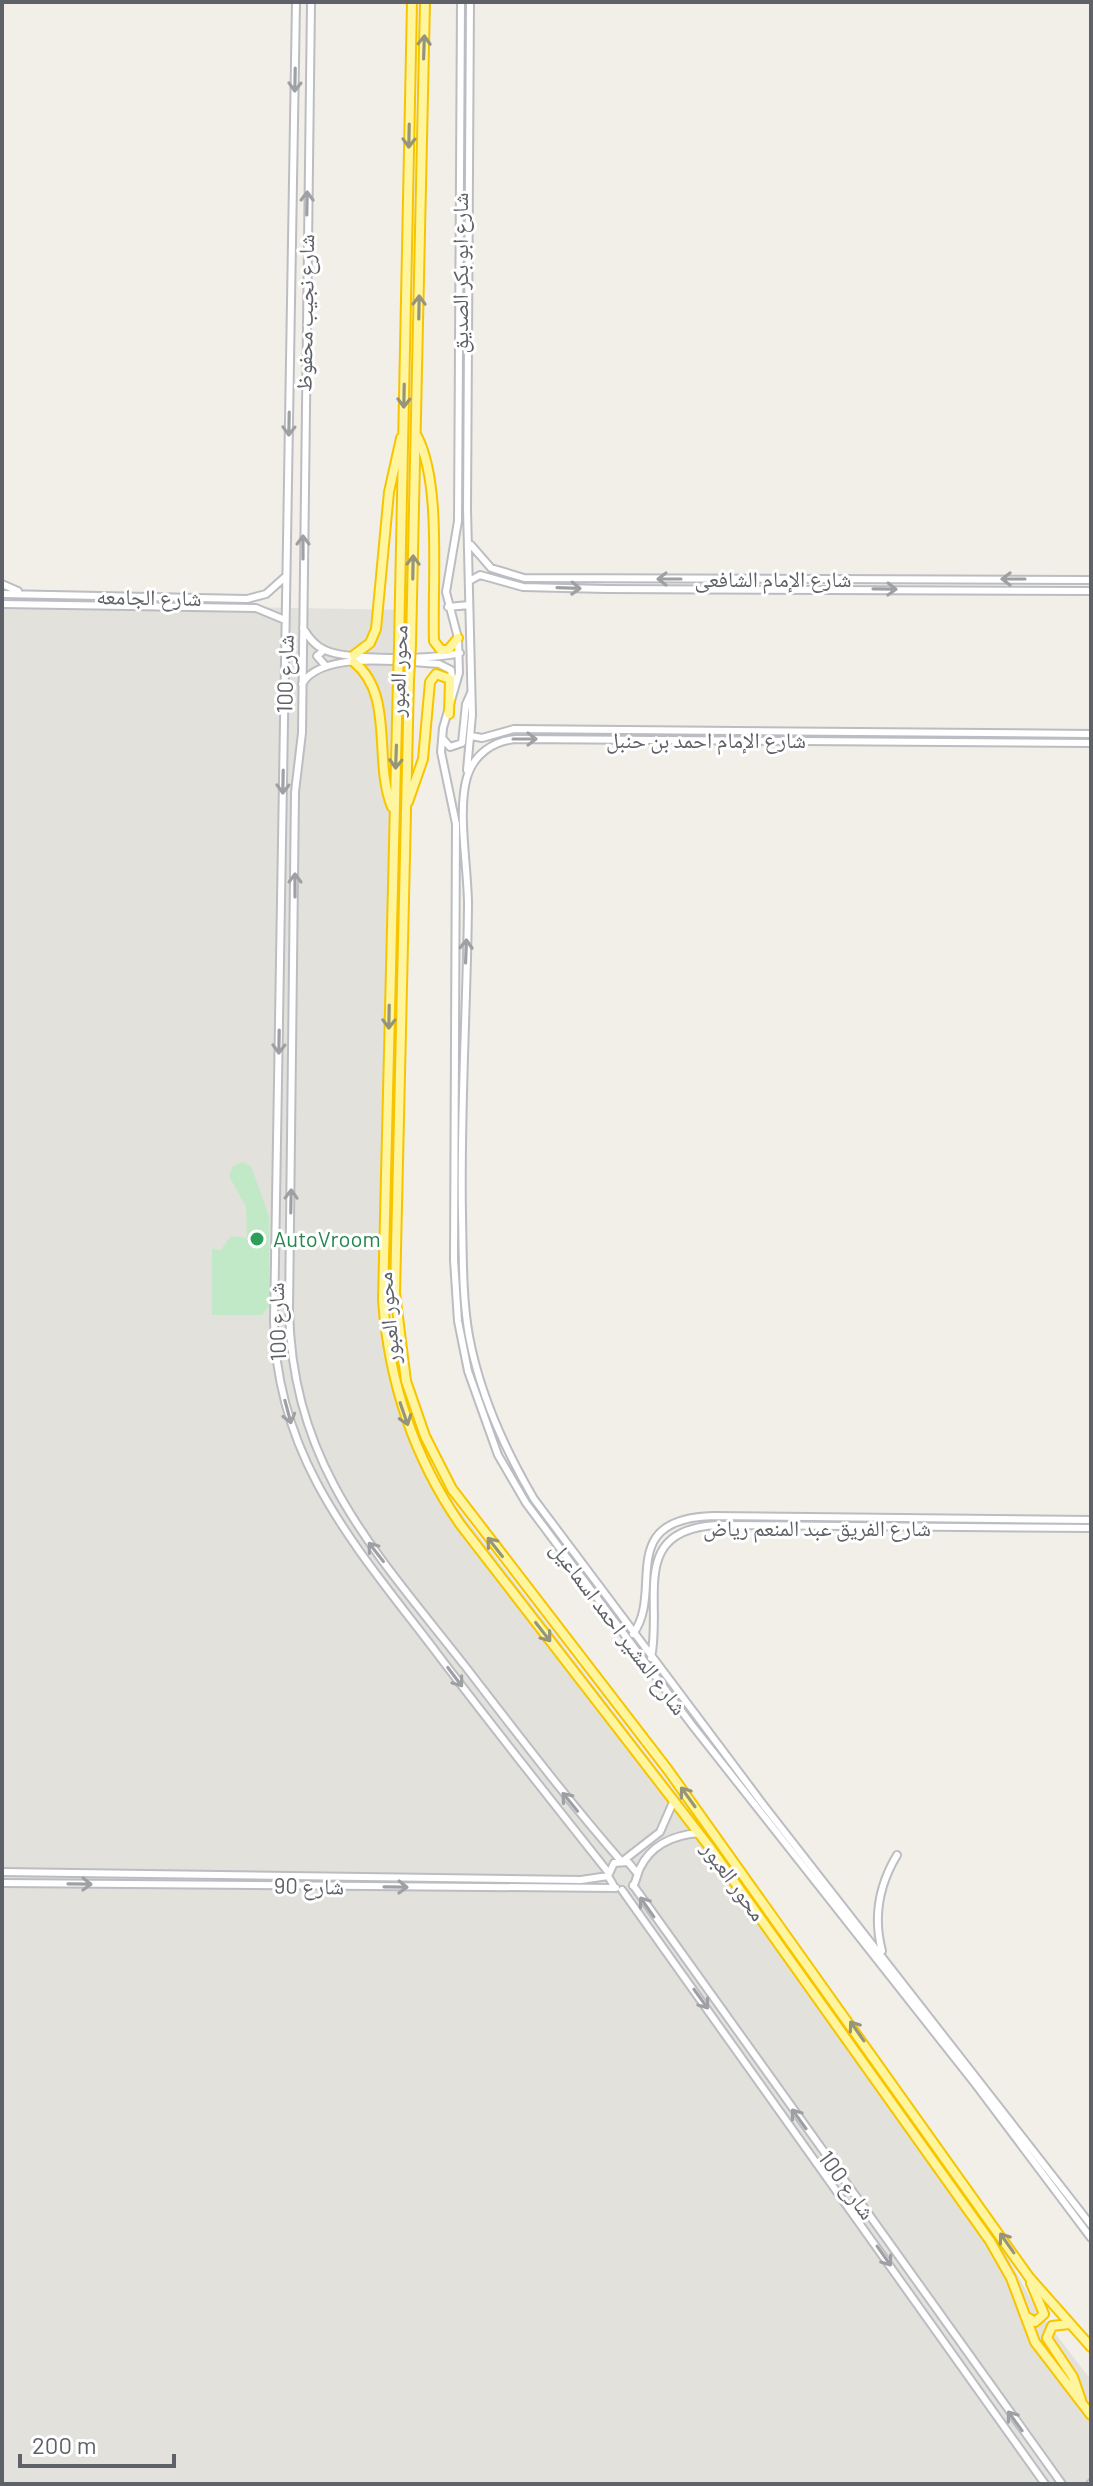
<svg xmlns="http://www.w3.org/2000/svg" width="1093" height="2486" font-family="Barlow,'Noto Naskh Arabic',sans-serif">
<style>
.industrial{fill:#e2e1db}
.green{fill:#c2e9c7}
.lines{fill:none;stroke-linecap:round;stroke-linejoin:round}
.tertiary-casing{stroke:#bbbdc2;stroke-width:10}
.trunk-casing{stroke:#f7c500;stroke-width:12}
.tertiary{stroke:#fff;stroke-width:6}
.trunk{stroke:#fff59e;stroke-width:8}
.trunk-bridge-casing{stroke:#f7c500;stroke-width:12;stroke-linecap:butt}
.trunk-bridge{stroke:#fff59e;stroke-width:8}
.oneway{stroke:#96957a}
.oneway2{stroke:#9ea0a4}
.leisure-dot{fill:#2e9e5b;stroke:#fff;stroke-width:3}
.labels{text-anchor:middle;stroke-width:6;stroke-linejoin:round;paint-order:stroke}
.street-label{font-size:22px;fill:#5e6167;stroke:#fff}
.leisure-label{font-size:22px;fill:#27864d;stroke:#fff;text-anchor:start}
</style>
<rect width="100%" height="100%" fill="#f1efe7"/>
<path class="industrial" d="M 2,603 L 406,610 L 389,1316 L 398,1375 L 410,1416 L 433,1469 L 456,1506 L 696,1819 L 1002,2247 L 1035,2307 L 1091,2380 L 1091,2484 L 2,2484 Z"/>
<path class="green" d="M 243,1162 L 251,1166 L 269,1216 L 269,1306 L 262,1315 L 212,1315 L 212,1248 L 220,1251 L 231,1236 L 247,1238 L 246,1207 L 229,1176 L 233,1166 Z"/>
<g class="lines">
<g class="tertiary-casing">
<path id="tertiary" d="M 296,2 L 274,1321 C 276,1460 357,1548 436,1652 C 492,1726 550,1799 608,1872
M 311,2 L 302,733 L 295,792 L 289,1310 C 292,1466 374,1550 465,1666 C 516,1732 566,1798 621,1861
M 461,2 L 458,521 L 446,592 L 458,638 L 459,673 L 443,728 L 441,752 L 456,824 L 454,1260 L 458,1321 L 468,1371 L 498,1455 L 526,1503 L 692,1725 L 976,2085 L 1091,2238
M 471,545 L 491,568 L 524,578 L 1091,580
M 471,580 L 480,575 L 523,587 L 606,589 L 1091,591
M 2,584 L 18,591
M 2,594 L 247,599 L 266,594 L 285,577
M 2,604 L 256,608 L 285,620
M 448,607 L 469,605
M 303,628 C 309,638 315,646 325,650 C 348,661 435,659 460,653
M 324,664 L 317,656 L 324,650
M 302,684 C 321,650 404,662 439,664 L 451,670 L 453,687
M 471,736 L 482,738 L 514,729 L 1091,734
M 443,739 L 450,747 L 462,743 L 466,704 L 471,693
M 1091,743 L 516,739 C 493,741 474,754 467,777 C 457,812 468,867 468,905 C 467,1008 460,1111 462,1215 C 463,1256 462,1296 469,1336 C 480,1395 504,1448 534,1499 L 765,1807 L 1091,2225
M 467,770 L 472,715 L 467,509 L 470,2
M 633,1634 C 665,1591 614,1519 713,1516 L 1091,1520
M 651,1658 C 663,1600 628,1529 718,1525 L 1091,1528
M 624,1860 L 660,1832 L 674,1800
M 2,1872 L 581,1880 L 608,1876
M 2,1883 L 616,1888
M 633,1885 L 1062,2484
M 633,1886 C 637,1880 637,1874 640,1868 C 651,1845 674,1835 699,1833
M 615,1888 L 608,1876 L 614,1863 L 628,1862 L 637,1873
M 622,1890 L 1045,2484
M 882,1951 C 873,1917 879,1885 897,1855
M 1090,2484 L 1091,2483"/>
</g>
<g class="trunk-casing">
<path id="trunk" d="M 417,436 C 442,484 432,584 434,641 L 441,650 L 448,650 L 458,638
M 399,645 L 412,2
M 411,645 L 425,2
M 354,655 L 370,643 L 376,629 L 389,492 L 401,438
M 354,662 C 395,695 373,761 392,807
M 398,679 L 383,1300 C 389,1383 413,1456 460,1524 L 711,1849 L 990,2241 L 1011,2278 L 1035,2342 L 1091,2415
M 409,680 L 395,1293 L 406,1381 L 425,1436 L 452,1489 L 668,1770 L 1029,2277 L 1091,2347
M 408,802 L 423,759 L 430,682 L 436,674 L 450,679 L 449,714
M 1025,2316 L 1035,2322 L 1044,2314 L 1031,2283
M 1069,2324 L 1052,2326 L 1047,2338 L 1073,2377 L 1081,2400"/>
</g>
<use href="#tertiary" class="tertiary"/>
<use href="#trunk" class="trunk"/>
<g class="trunk-bridge-casing">
<path id="trunk-bridge" d="M 398,679 L 399,645
M 409,680 L 411,645"/>
</g>
<use href="#trunk-bridge" class="trunk-bridge"/>
</g>
<defs><path id="oneway-shaft" d="M-6 0H5M1.5-3L5.5 0L1.5 3" fill="none" stroke-width="1.6" stroke-linecap="round" stroke-linejoin="round" transform="scale(2)"/></defs>
<g class="oneway">
<use href="#oneway-shaft" transform="translate(424 47) rotate(-88)"/>
<use href="#oneway-shaft" transform="translate(409 136) rotate(91)"/>
<use href="#oneway-shaft" transform="translate(419 307) rotate(-89)"/>
<use href="#oneway-shaft" transform="translate(404 396) rotate(91)"/>
<use href="#oneway-shaft" transform="translate(413 567) rotate(-89)"/>
<use href="#oneway-shaft" transform="translate(396 757) rotate(92)"/>
<use href="#oneway-shaft" transform="translate(389 1017) rotate(91)"/>
<use href="#oneway-shaft" transform="translate(404 1414) rotate(71)"/>
<use href="#oneway-shaft" transform="translate(495 1547) rotate(-128)"/>
<use href="#oneway-shaft" transform="translate(543 1632) rotate(52)"/>
<use href="#oneway-shaft" transform="translate(688 1797) rotate(-126)"/>
<use href="#oneway-shaft" transform="translate(857 2031) rotate(-125)"/>
<use href="#oneway-shaft" transform="translate(1007 2243) rotate(-125)"/>
</g>
<g class="oneway2">
<use href="#oneway-shaft" transform="translate(295 80) rotate(91)"/>
<use href="#oneway-shaft" transform="translate(307 203) rotate(-89)"/>
<use href="#oneway-shaft" transform="translate(289 424) rotate(91)"/>
<use href="#oneway-shaft" transform="translate(303 547) rotate(-90)"/>
<use href="#oneway-shaft" transform="translate(669 579) rotate(-180)"/>
<use href="#oneway-shaft" transform="translate(1013 579) rotate(-180)"/>
<use href="#oneway-shaft" transform="translate(569 588) rotate(2)"/>
<use href="#oneway-shaft" transform="translate(885 589) rotate(1)"/>
<use href="#oneway-shaft" transform="translate(525 739)"/>
<use href="#oneway-shaft" transform="translate(283 782) rotate(91)"/>
<use href="#oneway-shaft" transform="translate(295 885) rotate(-90)"/>
<use href="#oneway-shaft" transform="translate(466 951) rotate(-88)"/>
<use href="#oneway-shaft" transform="translate(279 1042) rotate(91)"/>
<use href="#oneway-shaft" transform="translate(291 1201) rotate(-89)"/>
<use href="#oneway-shaft" transform="translate(288 1412) rotate(75)"/>
<use href="#oneway-shaft" transform="translate(376 1552) rotate(-128)"/>
<use href="#oneway-shaft" transform="translate(455 1677) rotate(53)"/>
<use href="#oneway-shaft" transform="translate(570 1802) rotate(-129)"/>
<use href="#oneway-shaft" transform="translate(80 1884) rotate(1)"/>
<use href="#oneway-shaft" transform="translate(396 1887) rotate(1)"/>
<use href="#oneway-shaft" transform="translate(647 1907) rotate(-125)"/>
<use href="#oneway-shaft" transform="translate(701 1999) rotate(54)"/>
<use href="#oneway-shaft" transform="translate(799 2119) rotate(-126)"/>
<use href="#oneway-shaft" transform="translate(884 2256) rotate(55)"/>
<use href="#oneway-shaft" transform="translate(1015 2421) rotate(-126)"/>
</g>
<circle class="leisure-dot" cx="257" cy="1239" r="8"/>
<g class="labels">
<g class="street-label">
<text transform="translate(460 273) rotate(-90)" y="8">شارع ابو بكر الصديق</text>
<text transform="translate(305 313) rotate(-89)" y="8">شارع نجيب محفوظ</text>
<text x="773" y="587">شارع الإمام الشافعى</text>
<text transform="translate(149 597) rotate(1)" y="8">شارع الجامعه</text>
<text transform="translate(398 671) rotate(-88)" y="8">محور العبور</text>
<text transform="translate(285 674) rotate(-89)" y="8">شارع 100</text>
<text x="706" y="748">شارع الإمام احمد بن حنبل</text>
<text transform="translate(388 1318) rotate(-95)" y="8">محور العبور</text>
<text transform="translate(277 1322) rotate(-92)" y="8">شارع 100</text>
<text x="817" y="1536">شارع الفريق عبد المنعم رياض</text>
<text transform="translate(619 1628) rotate(53)" y="8">شارع المشير احمد اسماعيل</text>
<text transform="translate(734 1881) rotate(54)" y="8">محور العبور</text>
<text transform="translate(309 1886) rotate(1)" y="8">شارع 90</text>
<text transform="translate(847 2185) rotate(54)" y="8">شارع 100</text>
</g>
<g class="leisure-label">
<text x="273" y="1247">AutoVroom</text>
</g>
</g>
<rect width="1093" height="2486" fill="none" stroke="#5e6167" stroke-width="8"/>
<path d="M20 2454v12h154v-12" fill="none" stroke="#5e6167" stroke-width="4"/>
<text x="32" y="2454" font-size="24" fill="#5e6167" stroke="#ffffff" stroke-width="6" paint-order="stroke">200 m</text>
</svg>
